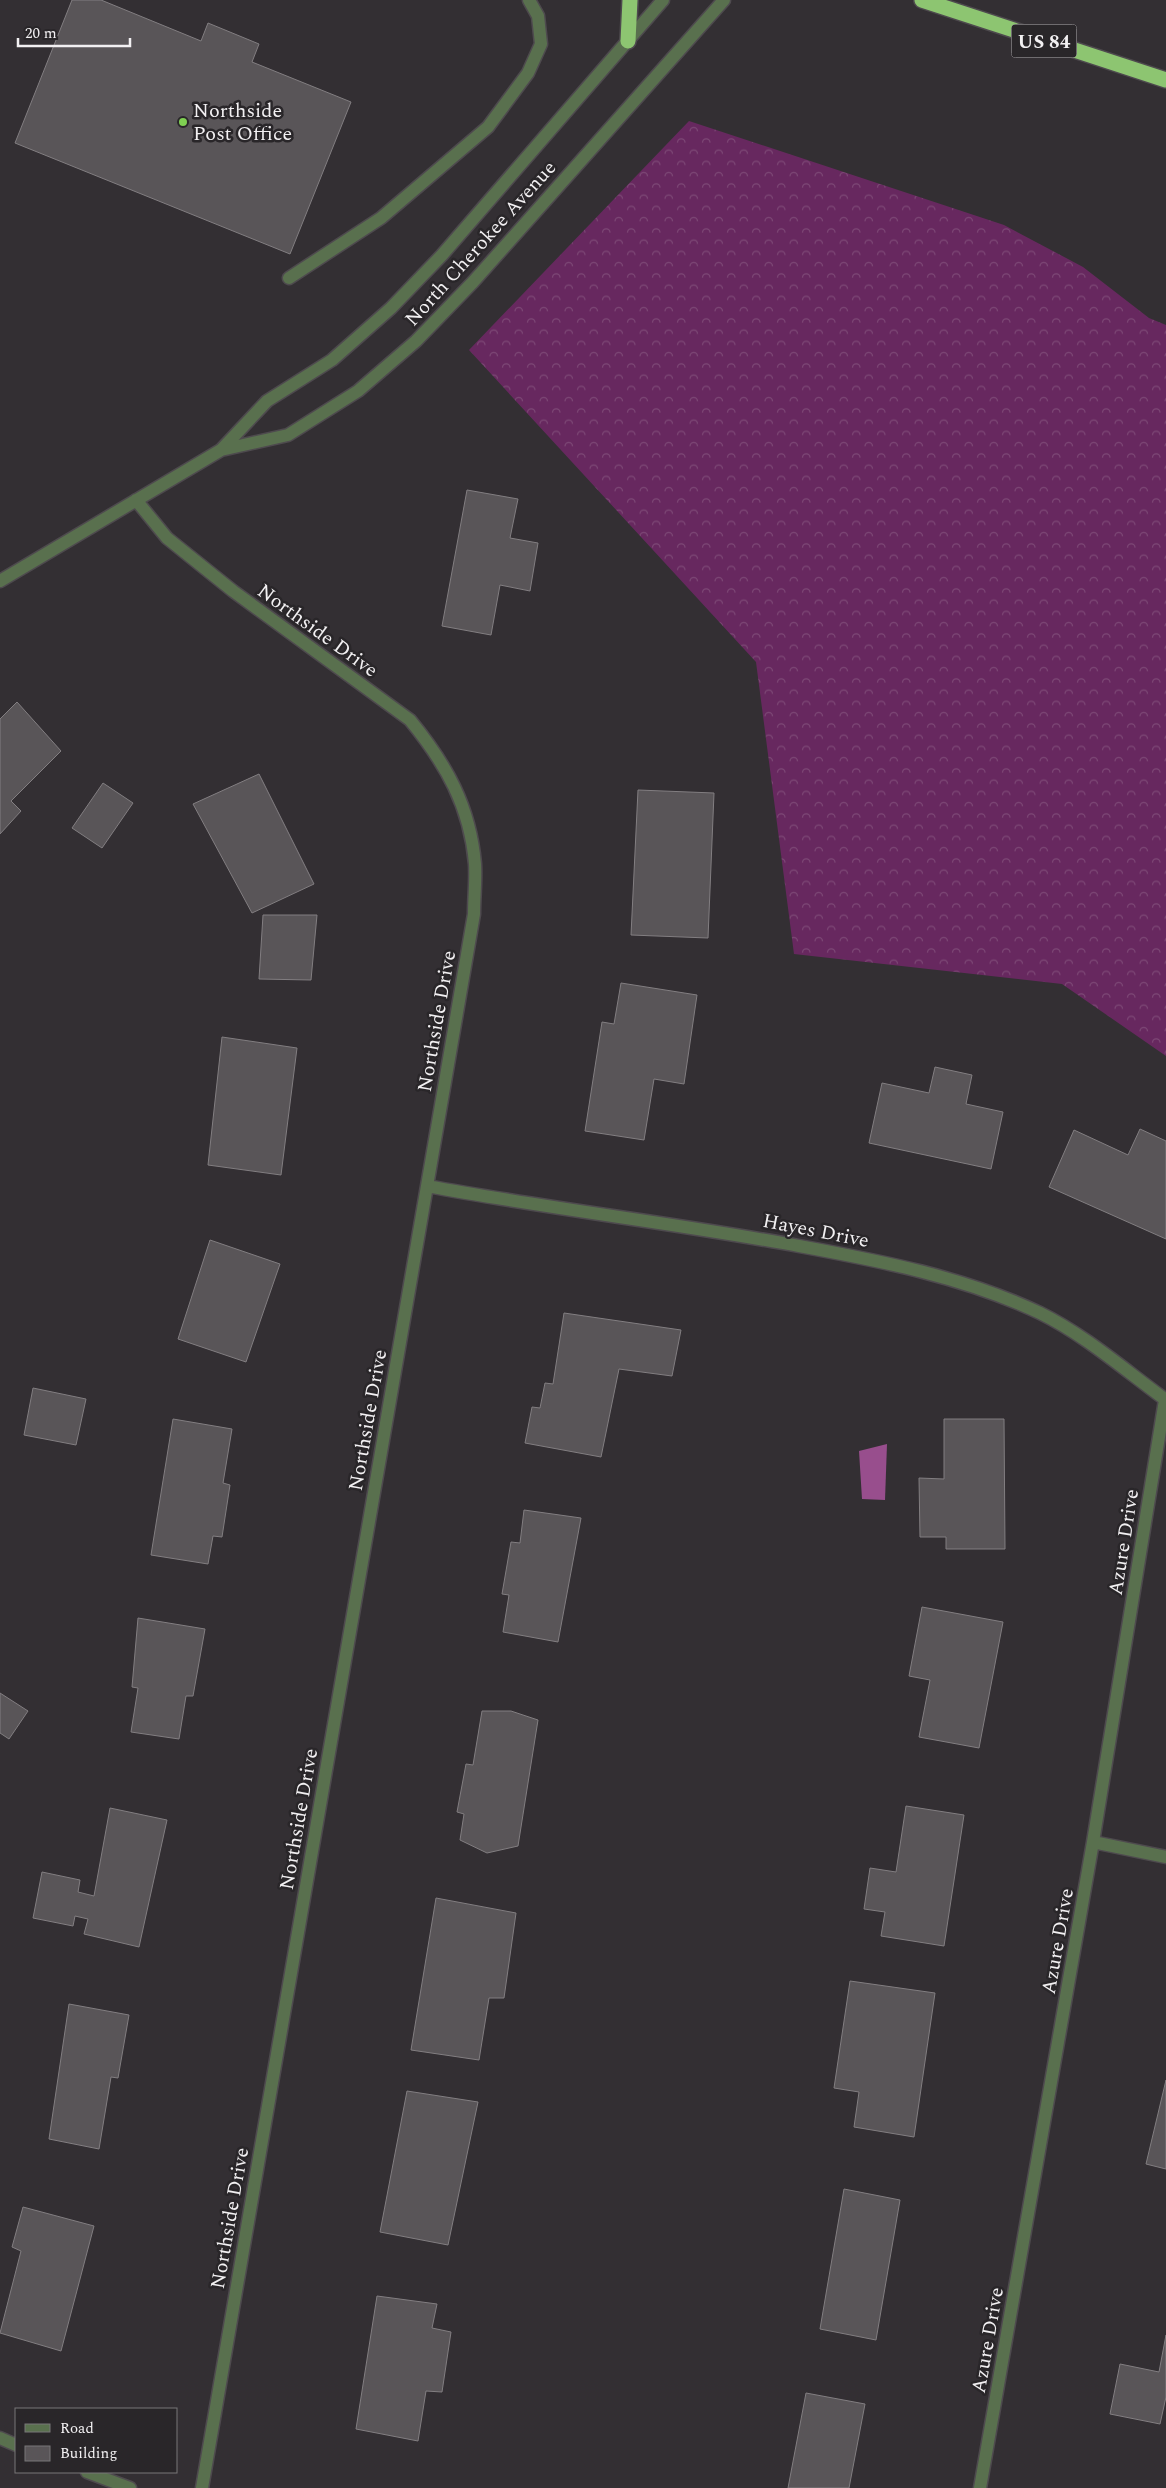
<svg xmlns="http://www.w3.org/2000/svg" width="1166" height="2488" font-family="Spectral,serif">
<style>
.forest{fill:url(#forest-crowns)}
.water{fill:#984e8d}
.building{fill:#595558;stroke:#827e81}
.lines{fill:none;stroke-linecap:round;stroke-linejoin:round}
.minor-casing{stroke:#4e4a4e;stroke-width:15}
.highway-casing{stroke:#4e4a4e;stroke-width:18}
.minor{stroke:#59704e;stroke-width:12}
.highway{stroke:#8dc571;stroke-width:15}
.poi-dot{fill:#7fd052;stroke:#292629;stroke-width:2}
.labels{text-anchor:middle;stroke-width:5;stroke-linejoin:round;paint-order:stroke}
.shield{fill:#292629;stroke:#b6b3b6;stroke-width:1}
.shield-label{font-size:19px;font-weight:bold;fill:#f2f0f2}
.poi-label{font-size:20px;fill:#f2f0f2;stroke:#292629;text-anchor:start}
.street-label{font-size:20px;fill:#f2f0f2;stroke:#292629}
</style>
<defs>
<pattern id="forest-crowns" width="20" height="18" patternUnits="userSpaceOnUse" patternTransform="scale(1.25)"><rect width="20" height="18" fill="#67285f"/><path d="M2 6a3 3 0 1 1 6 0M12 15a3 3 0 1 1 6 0" fill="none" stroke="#7d4876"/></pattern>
</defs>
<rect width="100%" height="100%" fill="#332f33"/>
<path class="forest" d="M 689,121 L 1004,225 L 1083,267 L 1149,318 L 1166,325 L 1166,1056 L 1062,984 L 794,954 L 756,662 L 469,350 Z"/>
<path class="water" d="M 887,1444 L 885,1500 L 862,1499 L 859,1451 Z"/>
<path class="building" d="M 72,0 L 101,0 L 201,41 L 208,23 L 259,44 L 252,62 L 351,102 L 290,254 L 15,143 Z
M 467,490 L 518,499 L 510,538 L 538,543 L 530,591 L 500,585 L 491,635 L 442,626 Z
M 17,702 L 61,751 L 11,801 L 21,811 L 0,834 L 0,719 Z
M 259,774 L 314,884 L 252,913 L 193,804 Z
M 103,783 L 133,803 L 102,848 L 72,828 Z
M 638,790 L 714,793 L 708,938 L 631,935 Z
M 263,915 L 317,915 L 311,980 L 259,979 Z
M 621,983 L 697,995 L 684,1084 L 654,1079 L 644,1140 L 585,1131 L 602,1022 L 614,1024 Z
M 222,1037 L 297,1048 L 281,1175 L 208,1165 Z
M 935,1067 L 972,1075 L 966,1104 L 1003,1112 L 991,1169 L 869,1143 L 882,1083 L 929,1093 Z
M 1140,1129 L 1166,1141 L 1166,1239 L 1049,1187 L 1074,1130 L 1128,1155 Z
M 210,1240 L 280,1264 L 246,1362 L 178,1339 Z
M 564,1313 L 681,1330 L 672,1376 L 619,1369 L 601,1457 L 525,1443 L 532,1407 L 540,1408 L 545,1383 L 553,1384 Z
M 33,1388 L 86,1399 L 76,1445 L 24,1435 Z
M 173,1419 L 232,1429 L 223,1483 L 230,1485 L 222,1537 L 213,1536 L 208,1564 L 151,1555 Z
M 944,1419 L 1004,1419 L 1005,1549 L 946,1549 L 946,1537 L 920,1537 L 919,1478 L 944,1479 Z
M 524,1510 L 581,1518 L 558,1642 L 503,1632 L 509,1595 L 502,1594 L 511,1542 L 520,1543 Z
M 922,1607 L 1003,1622 L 979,1748 L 919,1737 L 930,1680 L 909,1676 Z
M 138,1618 L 205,1629 L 193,1696 L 186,1696 L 179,1739 L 131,1732 L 138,1688 L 132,1687 Z
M 0,1693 L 28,1711 L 9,1739 L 0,1733 Z
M 482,1711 L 511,1711 L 538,1720 L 518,1846 L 487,1853 L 460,1840 L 464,1814 L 457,1812 L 466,1764 L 473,1765 Z
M 906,1806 L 964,1815 L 944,1946 L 881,1936 L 885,1912 L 864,1909 L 870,1868 L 896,1872 Z
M 110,1808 L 167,1820 L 139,1947 L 84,1934 L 88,1919 L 75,1916 L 73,1926 L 33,1918 L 42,1872 L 80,1880 L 78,1892 L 94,1896 Z
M 436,1898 L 516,1913 L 504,1998 L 489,1998 L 479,2060 L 411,2050 Z
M 850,1981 L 935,1993 L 914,2137 L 854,2127 L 859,2092 L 834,2088 Z
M 69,2004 L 129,2015 L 118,2078 L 111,2077 L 99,2149 L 49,2139 Z
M 1166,2080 L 1166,2169 L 1146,2164 Z
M 407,2091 L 478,2102 L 448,2245 L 380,2232 Z
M 844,2189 L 900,2200 L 876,2340 L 820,2329 Z
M 23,2207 L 94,2226 L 61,2351 L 0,2333 L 21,2251 L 12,2247 Z
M 377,2296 L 437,2304 L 432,2328 L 451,2332 L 442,2392 L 426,2391 L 418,2441 L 356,2429 Z
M 1166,2335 L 1166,2397 L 1160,2424 L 1110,2414 L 1120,2364 L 1159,2372 Z
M 806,2393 L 865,2404 L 849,2488 L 788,2488 Z"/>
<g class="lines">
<g class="minor-casing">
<path id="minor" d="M 289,278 L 381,218 L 488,127 L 528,73 L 541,44 L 538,16 L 529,0
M 221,450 L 288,435 L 358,391 L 416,341 L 473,282 L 724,0
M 136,500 L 167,538 L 233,591 L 410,720 C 446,764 470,806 475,864 C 476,880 474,897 474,914 L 202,2488
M 0,581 L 221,450 L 267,401 L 332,360 L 391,308 L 442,255 L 663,0
M 427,1186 C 550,1209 675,1223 799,1246 C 881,1261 964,1277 1040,1313 C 1085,1335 1126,1371 1166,1400
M 1093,1842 L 1166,1857
M 0,2438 L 16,2445
M 87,2472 L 130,2488
M 980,2488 L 1093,1842 L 1165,1400"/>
</g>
<g class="highway-casing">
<path id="highway" d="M 922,0 L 1166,80
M 628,41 L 630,0"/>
</g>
<use href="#minor" class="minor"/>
<use href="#highway" class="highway"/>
</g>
<circle class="poi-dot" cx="183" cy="122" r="5"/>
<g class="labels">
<rect class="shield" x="1011.5" y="24.5" width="65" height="33" rx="4"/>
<g class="shield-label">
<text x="1044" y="48">US 84</text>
</g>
<g class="poi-label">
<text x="193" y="117">Northside<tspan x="193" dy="23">Post Office</tspan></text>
</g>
<g class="street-label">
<text transform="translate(480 243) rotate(-48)" y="7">North Cherokee Avenue</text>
<text transform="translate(318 630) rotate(36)" y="7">Northside Drive</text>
<text transform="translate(436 1021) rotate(-80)" y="7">Northside Drive</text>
<text transform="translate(816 1230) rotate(11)" y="7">Hayes Drive</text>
<text transform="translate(367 1420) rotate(-80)" y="7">Northside Drive</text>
<text transform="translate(1123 1542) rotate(-81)" y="7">Azure Drive</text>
<text transform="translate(298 1819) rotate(-80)" y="7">Northside Drive</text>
<text transform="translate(1057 1941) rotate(-80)" y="7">Azure Drive</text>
<text transform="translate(229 2218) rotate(-80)" y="7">Northside Drive</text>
<text transform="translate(987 2340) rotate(-80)" y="7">Azure Drive</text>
</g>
</g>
<rect x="15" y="2408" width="162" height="65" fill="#292629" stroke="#797779"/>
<rect x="25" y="2424" width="25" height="8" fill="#59704e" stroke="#797779"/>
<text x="60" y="2433" font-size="15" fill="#f2f0f2">Road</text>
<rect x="25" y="2446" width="25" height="15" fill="#595558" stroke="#797779"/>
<text x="60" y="2458" font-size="15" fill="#f2f0f2">Building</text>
<path d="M18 38v8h112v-8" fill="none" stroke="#f2f0f2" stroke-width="2.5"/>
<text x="25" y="38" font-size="15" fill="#f2f0f2" stroke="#292629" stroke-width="4" paint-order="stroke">20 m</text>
</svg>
